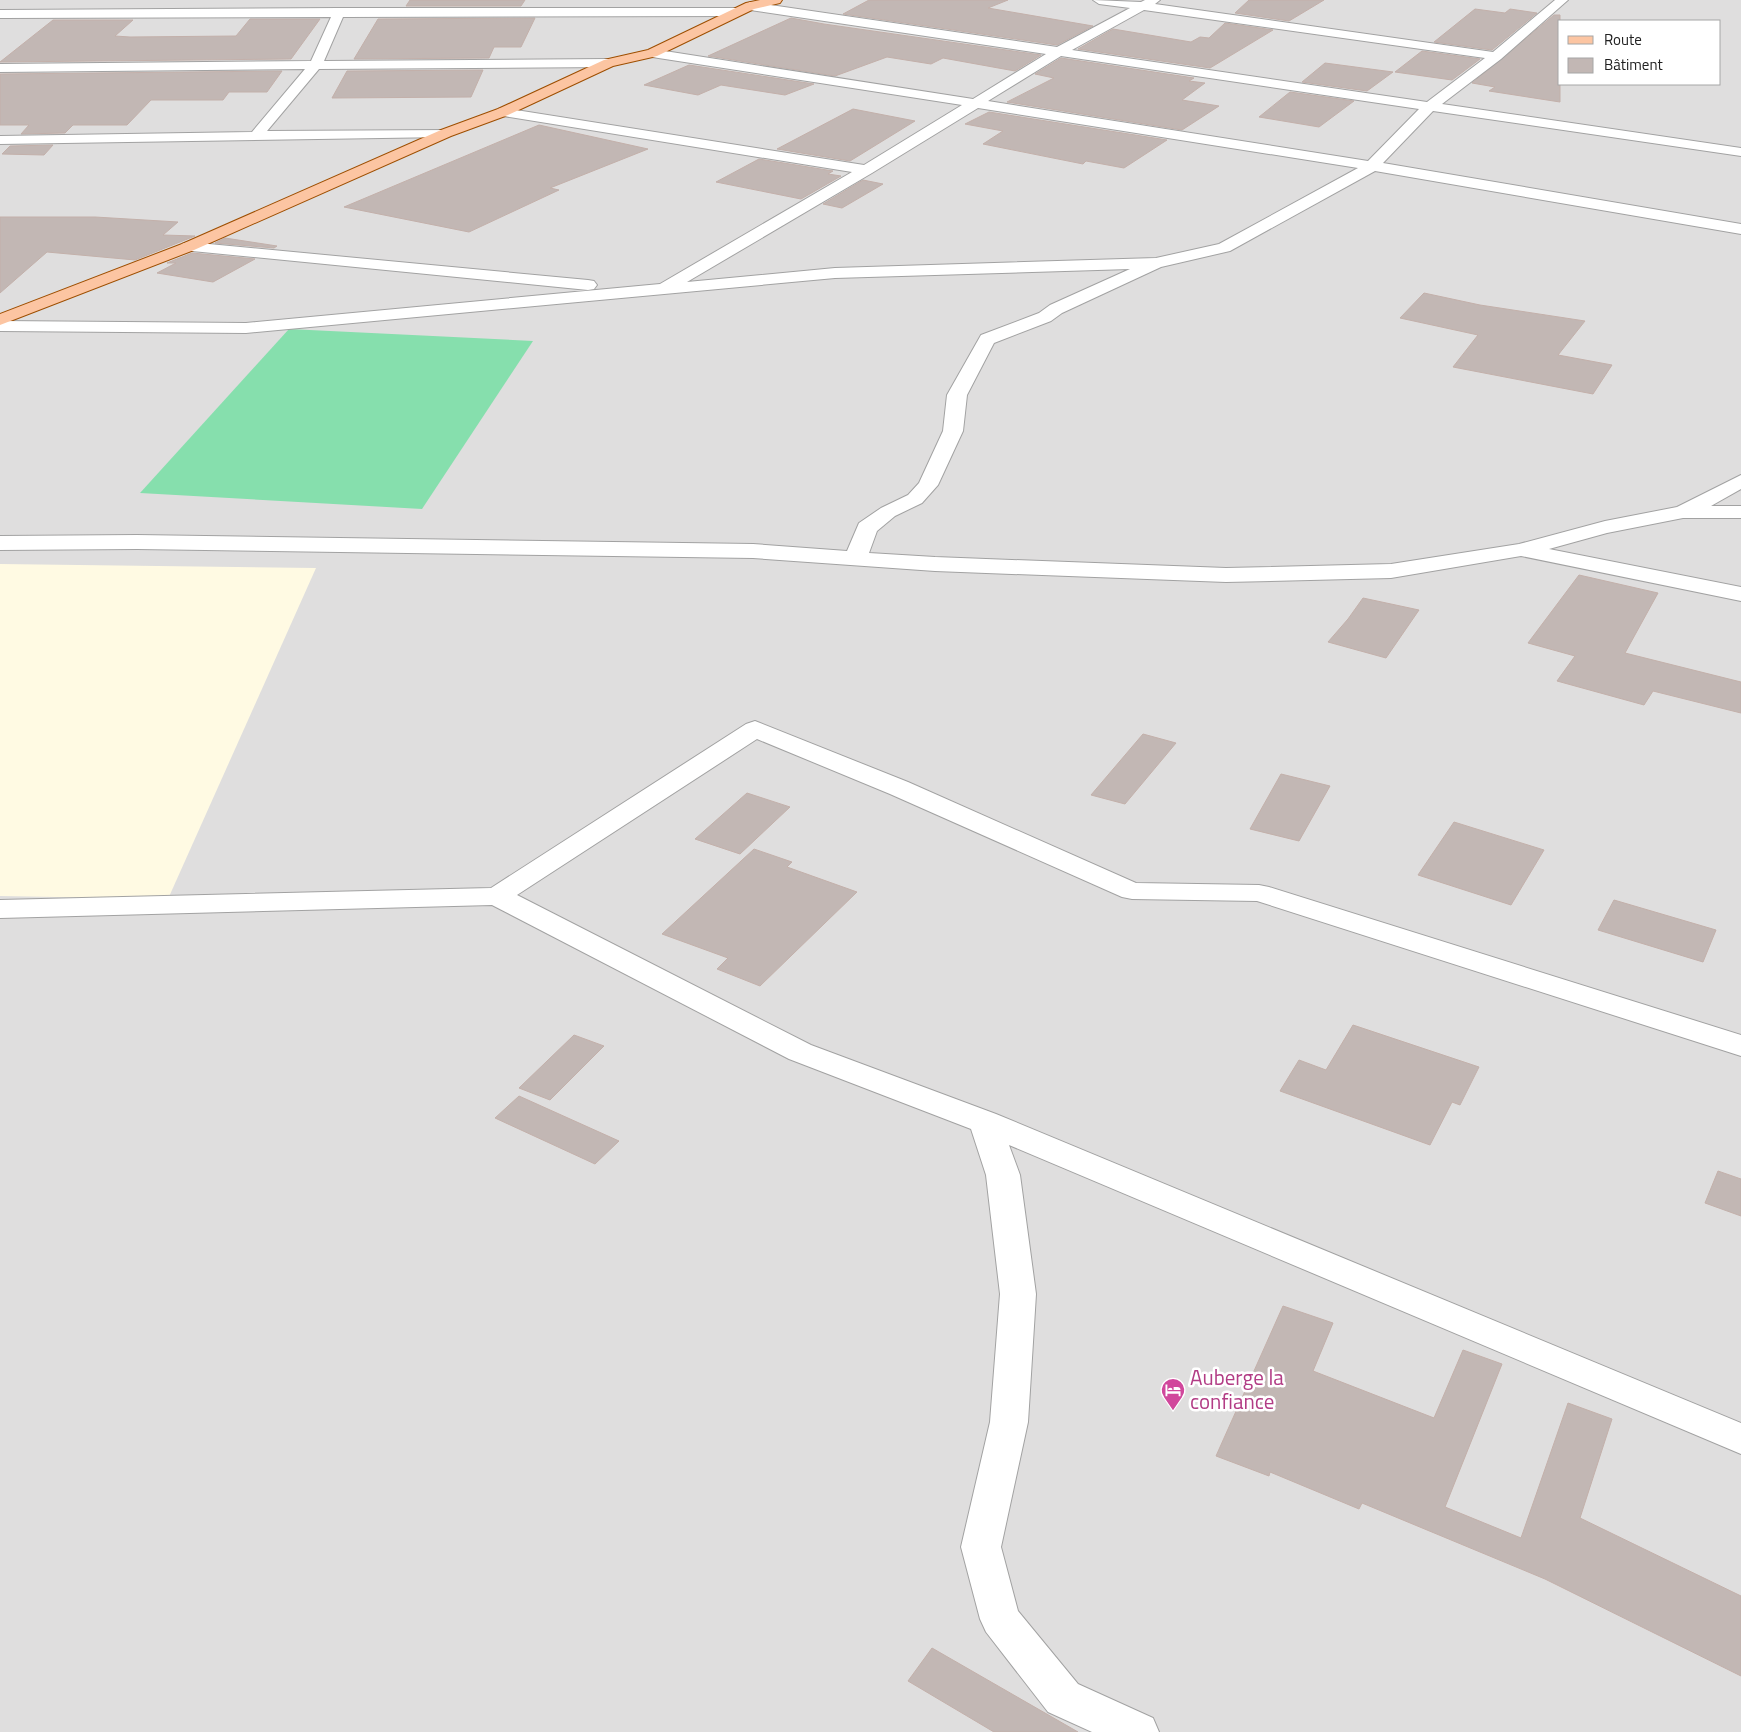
<svg xmlns="http://www.w3.org/2000/svg" width="1741" height="1732" font-family="'Titillium Web',sans-serif">
<style>
.residential{fill:#dfdede;fill-rule:evenodd}
.education{fill:#fffae3}
.pitch{fill:#86dfad}
.building{fill:#c2b7b4;stroke:#c3b0aa}
.lines{fill:none;stroke-linecap:round;stroke-linejoin:round}
.minor-casing{stroke:#a2a2a2;stroke-width:2}
.major-casing{stroke:#9d4e01;stroke-width:2}
.minor{fill:#fff;fill-rule:evenodd}
.major{fill:#fcc5a2;fill-rule:evenodd}
.labels{text-anchor:middle;stroke-width:5;stroke-linejoin:round;paint-order:stroke}
.near-hotel-label{font-size:21px;fill:#b23c85;stroke:#fff;text-anchor:start}
</style>
<rect width="100%" height="100%" fill="#f1ece7"/>
<path class="residential" d="M 0,0 L 1741,0 L 1741,1732 L 0,1732 ZM 1560,21 L 1720,21 L 1720,84 L 1560,84 Z"/>
<path class="education" d="M 0,564 L 316,568 L 168,899 L 0,896 Z"/>
<path class="pitch" d="M 289,329 L 533,341 L 422,509 L 140,493 Z"/>
<path class="building" d="M 410,0 L 525,0 L 521,6 L 406,6 Z
M 869,0 L 1008,0 L 988,8 L 1093,26 L 1057,45 L 843,14 Z
M 1249,0 L 1324,0 L 1289,21 L 1235,13 Z
M 1475,9 L 1505,13 L 1510,9 L 1537,13 L 1492,50 L 1434,42 Z
M 1554,15 L 1560,15 L 1560,102 L 1489,91 L 1495,87 L 1472,83 Z
M 535,18 L 521,47 L 494,47 L 489,58 L 354,59 L 378,19 Z
M 791,18 L 824,24 L 1041,55 L 1015,71 L 943,58 L 931,64 L 887,57 L 835,76 L 708,56 Z
M 250,19 L 320,19 L 291,59 L 0,62 L 53,20 L 133,20 L 115,36 L 130,37 L 236,36 Z
M 1225,23 L 1273,30 L 1210,68 L 1078,49 L 1113,29 L 1191,42 L 1200,37 L 1209,38 Z
M 1422,51 L 1480,59 L 1452,80 L 1395,72 Z
M 1061,58 L 1194,78 L 1189,81 L 1205,83 L 1182,100 L 1219,106 L 1182,130 L 1007,102 L 1054,78 L 1035,74 Z
M 1325,63 L 1393,72 L 1367,91 L 1302,82 Z
M 689,65 L 814,84 L 785,95 L 721,85 L 698,95 L 644,85 Z
M 483,70 L 471,97 L 332,98 L 347,71 Z
M 282,71 L 267,92 L 229,92 L 223,100 L 151,100 L 127,125 L 73,125 L 65,133 L 21,134 L 29,125 L 0,125 L 0,74 Z
M 1290,92 L 1354,101 L 1319,127 L 1259,117 Z
M 853,109 L 915,121 L 850,161 L 777,149 Z
M 989,112 L 1167,140 L 1124,168 L 1086,161 L 1083,164 L 983,144 L 1003,131 L 965,124 Z
M 539,125 L 648,149 L 550,188 L 559,190 L 469,232 L 344,207 Z
M 53,145 L 44,155 L 2,154 L 10,146 Z
M 759,159 L 833,171 L 828,174 L 841,176 L 801,199 L 716,182 Z
M 863,180 L 883,184 L 842,208 L 823,204 Z
M 0,217 L 95,217 L 178,222 L 163,235 L 195,236 L 135,260 L 47,252 L 0,293 Z
M 225,238 L 277,246 L 274,248 L 215,243 Z
M 192,253 L 255,259 L 213,282 L 157,273 L 176,263 L 167,263 Z
M 1424,293 L 1480,305 L 1585,321 L 1558,355 L 1612,365 L 1593,394 L 1453,367 L 1478,335 L 1400,318 Z
M 1579,575 L 1658,593 L 1625,653 L 1741,682 L 1741,713 L 1653,691 L 1644,705 L 1557,681 L 1575,656 L 1528,643 Z
M 1363,598 L 1419,610 L 1386,658 L 1328,642 L 1348,619 Z
M 1143,734 L 1176,743 L 1125,804 L 1091,795 Z
M 1281,774 L 1330,786 L 1299,841 L 1250,829 Z
M 747,793 L 790,807 L 740,854 L 695,839 Z
M 1454,822 L 1544,850 L 1511,905 L 1418,875 Z
M 754,849 L 792,862 L 787,867 L 857,892 L 760,986 L 717,969 L 728,958 L 662,934 Z
M 1614,900 L 1716,930 L 1703,962 L 1598,930 Z
M 1353,1025 L 1479,1067 L 1460,1105 L 1452,1102 L 1430,1145 L 1280,1091 L 1299,1060 L 1326,1070 Z
M 574,1035 L 604,1046 L 550,1100 L 519,1088 Z
M 519,1096 L 619,1141 L 595,1164 L 495,1118 Z
M 1718,1171 L 1741,1179 L 1741,1216 L 1705,1203 Z
M 1283,1306 L 1333,1323 L 1313,1371 L 1434,1418 L 1463,1350 L 1502,1364 L 1445,1507 L 1521,1538 L 1568,1403 L 1612,1419 L 1580,1518 L 1741,1596 L 1741,1676 L 1545,1579 L 1362,1503 L 1359,1509 L 1270,1472 L 1269,1476 L 1216,1456 Z
M 932,1648 L 1078,1732 L 994,1732 L 908,1681 Z"/>
<g class="lines">
<g class="minor-casing">
<path id="minor" d="M 1093,0 L 1141,2 L 1145,0 L 1160,0 L 1155,4 L 1493,52 L 1555,0 L 1568,0 L 1501,59 L 1442,104 L 1741,148 L 1741,156 L 1433,111 L 1383,163 L 1741,224 L 1741,234 L 1375,171 L 1230,251 L 1161,267 L 1062,313 L 1051,321 L 994,343 L 967,395 L 963,431 L 938,485 L 922,503 L 895,516 L 877,531 L 869,553 L 935,557 L 1226,568 L 1391,564 L 1519,544 L 1605,521 L 1677,507 L 1741,475 L 1741,489 L 1711,506 L 1741,506 L 1741,518 L 1683,518 L 1607,533 L 1549,549 L 1741,587 L 1741,601 L 1521,556 L 1391,578 L 1226,582 L 935,571 L 753,558 L 137,549 L 0,550 L 0,536 L 137,535 L 753,544 L 847,551 L 859,523 L 881,508 L 908,495 L 919,483 L 943,431 L 947,395 L 981,335 L 1039,313 L 1050,305 L 1130,269 L 835,278 L 246,333 L 0,331 L 0,321 L 246,323 L 660,284 L 852,172 L 503,116 L 496,112 L 498,109 L 503,108 L 864,165 L 962,105 L 652,57 L 646,53 L 652,49 L 973,99 L 1046,54 L 750,10 L 744,6 L 750,2 L 1057,47 L 1130,8 L 1099,4 ZM 1144,10 L 1485,58 L 1427,102 L 1072,50 ZM 1061,56 L 1419,109 L 1368,161 L 988,101 ZM 978,108 L 1358,168 L 1219,244 L 1156,258 L 835,268 L 687,282 L 872,173 Z
M 339,8 L 738,8 L 744,12 L 738,16 L 343,17 L 324,61 L 609,59 L 616,63 L 609,67 L 319,69 L 267,131 L 451,130 L 453,133 L 446,137 L 0,144 L 0,136 L 252,132 L 305,69 L 0,72 L 0,64 L 311,61 L 331,17 L 0,18 L 0,10 Z
M 188,242 L 588,280 L 594,281 L 597,285 L 594,289 L 588,290 L 182,250 L 180,247 L 182,244 Z
M 755,721 L 908,782 L 1136,883 L 1259,885 L 1269,887 L 1741,1035 L 1741,1056 L 1257,901 L 1132,899 L 1122,897 L 890,794 L 757,739 L 517,895 L 811,1045 L 996,1114 L 1741,1423 L 1741,1454 L 1009,1145 L 1020,1175 L 1036,1294 L 1028,1422 L 1001,1547 L 1018,1611 L 1078,1684 L 1153,1718 L 1159,1732 L 1092,1732 L 1048,1712 L 986,1632 L 980,1619 L 961,1547 L 990,1422 L 1000,1294 L 986,1175 L 971,1129 L 789,1059 L 492,905 L 0,918 L 0,900 L 491,888 L 746,724 Z"/>
</g>
<g class="major-casing">
<path id="major" d="M 760,0 L 782,0 L 780,3 L 754,9 L 657,56 L 613,66 L 508,115 L 451,136 L 194,250 L 0,325 L 0,314 L 182,244 L 441,130 L 498,109 L 604,60 L 648,50 L 746,3 Z"/>
</g>
<use href="#minor" class="minor"/>
<use href="#major" class="major"/>
</g>
<defs>
<g id="hotel-pin" transform="scale(1.25)"><path d="M0 17L-7.5 6A9.5 9.5 0 1 1 7.5 6Z" fill="#d1479c" stroke="#fff"/><path d="M-6-4.5h1.5V1H6V5H4.5V3h-9V5H-6ZM-4 0a1.8 1.8 0 1 1 3.6 0ZM.5 0V-2.5h3Q6-2.5 6 0Z" fill="#fff"/></g>
</defs>
<g fill-rule="evenodd">
<use href="#hotel-pin" x="1173" y="1390"/>
</g>
<g class="labels">
<g class="near-hotel-label">
<text x="1190" y="1385">Auberge la<tspan x="1190" dy="24">confiance</tspan></text>
</g>
</g>
<rect x="1558" y="20" width="162" height="65" fill="#ffffff" stroke="#a6a6a6"/>
<rect x="1568" y="36" width="25" height="8" fill="#fcc5a2" stroke="#a6a6a6"/>
<text x="1604" y="45" font-size="15" fill="#212121">Route</text>
<rect x="1568" y="58" width="25" height="15" fill="#c2b7b4" stroke="#a6a6a6"/>
<text x="1604" y="70" font-size="15" fill="#212121">Bâtiment</text>
</svg>
